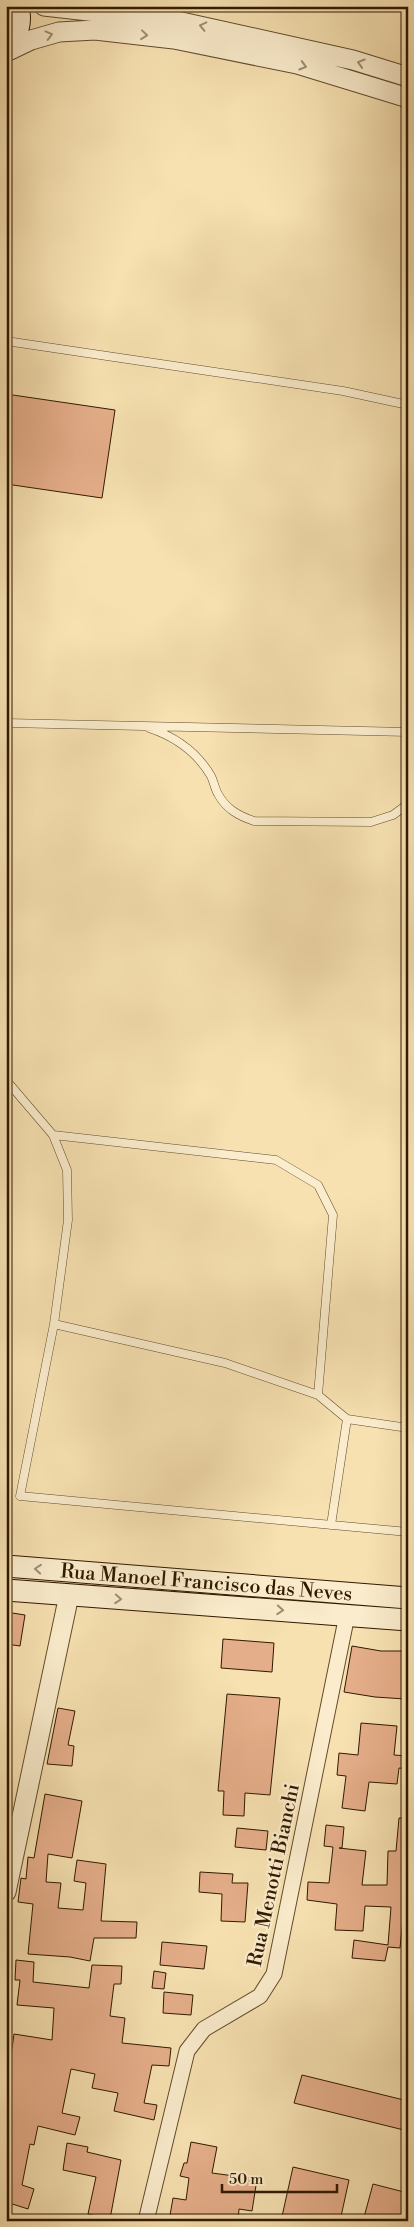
<svg xmlns="http://www.w3.org/2000/svg" width="414" height="2227" font-family="'Libre Bodoni',serif">
<style>
.building{fill:#e5ae8a;stroke:#311900}
.lines{fill:none;stroke-linecap:round;stroke-linejoin:round}
.service-casing{stroke:#624b2c;stroke-width:9}
.minor-casing{stroke:#624b2c;stroke-width:17}
.tertiary-casing{stroke:#624b2c;stroke-width:21}
.secondary-casing{stroke:#311900;stroke-width:23}
.service{stroke:#faeccc;stroke-width:8}
.minor{stroke:#faeccc;stroke-width:15}
.tertiary{stroke:#faeccc;stroke-width:19}
.secondary{stroke:#faeccc;stroke-width:21}
.oneway{stroke:#a08d70}
.labels{text-anchor:middle;stroke-width:4.5;stroke-linejoin:round;paint-order:stroke}
.street-label{font-size:20px;fill:#311900;stroke:#faeccc}
</style>
<rect width="100%" height="100%" fill="#f7e1b1"/>
<filter id="stains"><feTurbulence type="fractalNoise" baseFrequency=".004" numOctaves="4"/><feColorMatrix values="0 0 0 0 .2 0 0 0 0 .09 0 0 0 0 .02 0 0 0 .5 -.17"/></filter>
<radialGradient id="worn" r=".72"><stop offset=".6" stop-color="#630" stop-opacity="0"/><stop offset="1" stop-color="#630" stop-opacity=".3"/></radialGradient>
<path class="building" d="M 6,394 L 115,410 L 102,498 L 6,484 Z
M 6,1612 L 25,1615 L 20,1646 L 6,1644 Z
M 223,1639 L 274,1643 L 272,1672 L 221,1668 Z
M 352,1646 L 381,1651 L 407,1651 L 405,1699 L 375,1697 L 344,1692 Z
M 227,1694 L 280,1698 L 270,1795 L 245,1793 L 244,1816 L 223,1815 L 224,1791 L 218,1791 Z
M 58,1708 L 75,1711 L 68,1745 L 74,1746 L 72,1766 L 47,1764 Z
M 361,1723 L 397,1726 L 394,1755 L 408,1756 L 408,1769 L 399,1768 L 397,1784 L 369,1782 L 365,1811 L 342,1808 L 346,1776 L 337,1775 L 339,1753 L 358,1755 Z
M 45,1794 L 82,1801 L 72,1858 L 48,1854 L 46,1882 L 61,1883 L 58,1908 L 83,1910 L 86,1883 L 74,1881 L 77,1860 L 106,1864 L 101,1921 L 137,1922 L 136,1938 L 94,1938 L 90,1961 L 70,1957 L 28,1954 L 33,1904 L 18,1902 L 21,1878 L 26,1879 L 28,1857 L 34,1858 Z
M 399,1818 L 408,1818 L 408,1908 L 404,1908 L 400,1948 L 388,1947 L 385,1961 L 352,1958 L 354,1940 L 388,1945 L 391,1907 L 365,1906 L 363,1931 L 335,1930 L 337,1904 L 307,1900 L 308,1882 L 329,1883 L 333,1847 L 324,1846 L 326,1825 L 344,1827 L 342,1848 L 339,1848 L 366,1851 L 362,1885 L 387,1885 L 388,1851 L 396,1851 Z
M 237,1828 L 268,1831 L 266,1850 L 235,1847 Z
M 200,1872 L 233,1874 L 232,1883 L 248,1883 L 245,1922 L 221,1921 L 222,1894 L 199,1892 Z
M 162,1942 L 207,1946 L 204,1969 L 160,1965 Z
M 16,1960 L 34,1962 L 33,1982 L 89,1988 L 92,1965 L 122,1966 L 121,1984 L 114,1984 L 110,2016 L 125,2018 L 122,2043 L 171,2048 L 169,2066 L 152,2065 L 144,2103 L 157,2105 L 154,2120 L 114,2111 L 118,2093 L 92,2088 L 95,2074 L 71,2069 L 62,2113 L 80,2117 L 75,2135 L 38,2126 L 34,2145 L 30,2144 L 22,2185 L 34,2189 L 28,2209 L 6,2202 L 6,2055 L 11,2056 L 14,2034 L 52,2040 L 54,2008 L 17,2005 L 20,1980 L 15,1980 Z
M 154,1971 L 166,1973 L 164,1989 L 152,1988 Z
M 164,1992 L 193,1995 L 191,2015 L 163,2013 Z
M 302,2075 L 408,2101 L 408,2131 L 294,2103 Z
M 191,2142 L 217,2147 L 212,2173 L 257,2179 L 252,2211 L 239,2209 L 238,2221 L 169,2221 L 173,2198 L 186,2200 L 189,2178 L 180,2176 L 184,2163 L 187,2163 Z
M 67,2143 L 88,2147 L 87,2152 L 121,2160 L 110,2219 L 88,2214 L 96,2177 L 63,2170 Z
M 293,2167 L 349,2180 L 340,2221 L 281,2221 Z
M 373,2184 L 408,2193 L 408,2221 L 363,2221 Z"/>
<g class="lines">
<g class="service-casing">
<path id="service" d="M 6,341 L 343,391 L 408,405
M 149,728 C 176,737 197,752 211,776 C 214,782 215,789 218,794 C 226,809 239,816 254,821 L 371,822 L 393,815 L 408,804
M 6,765 L 7,723 L 408,732
M 6,1080 L 53,1135 L 67,1170 L 68,1220 L 54,1324 L 20,1496 L 408,1532
M 53,1135 L 276,1160 L 318,1185 L 333,1215 L 318,1395
M 54,1324 L 225,1363 L 318,1395 L 347,1419 L 408,1428
M 331,1525 L 347,1419"/>
</g>
<g class="minor-casing">
<path id="minor" d="M 146,2221 L 187,2051 L 204,2029 L 260,1996 L 274,1974 L 347,1615"/>
</g>
<g class="tertiary-casing">
<path id="tertiary" d="M 44,6 L 177,21 L 353,60 L 408,77
M 6,52 L 31,40 L 59,32 L 95,30 L 174,39 L 297,64 L 408,98
M 6,1892 L 69,1595"/>
</g>
<g class="secondary-casing">
<g id="secondary">
<path d="M 6,49 C 18,38 22,22 18,6"/>
<path id="s1" d="M 6,1566 L 408,1598"/>
<path d="M 6,1590 L 408,1620"/>
</g>
</g>
<use href="#service" class="service"/>
<use href="#minor" class="minor"/>
<use href="#tertiary" class="tertiary"/>
<use href="#secondary" class="secondary"/>
</g>
<defs><path id="oneway-chevron" d="M-2-3.5L2.5 0L-2 3.5" fill="none" stroke-width="1.6" stroke-linecap="round" stroke-linejoin="round" transform="scale(1.25)"/></defs>
<g class="oneway">
<use href="#oneway-chevron" transform="translate(203 26) rotate(-167)"/>
<use href="#oneway-chevron" transform="translate(49 35) rotate(-15)"/>
<use href="#oneway-chevron" transform="translate(144 35) rotate(6)"/>
<use href="#oneway-chevron" transform="translate(361 63) rotate(-163)"/>
<use href="#oneway-chevron" transform="translate(303 66) rotate(16)"/>
<use href="#oneway-chevron" transform="translate(38 1569) rotate(-175)"/>
<use href="#oneway-chevron" transform="translate(118 1599) rotate(4)"/>
<use href="#oneway-chevron" transform="translate(280 1610) rotate(4)"/>
</g>
<g class="labels">
<g class="street-label">
<text dy="7" stroke="none"><textPath href="#s1" startOffset="201">Rua Manoel Francisco das Neves</textPath></text>
<text transform="translate(273 1875) rotate(-78)" y="7">Rua Menotti Bianchi</text>
</g>
</g>
<rect width="414" height="2227" fill="none" stroke="#f7e1b1" stroke-width="25"/>
<rect x="8" y="8" width="399" height="2212" fill="none" stroke="#311900" stroke-width="2.5"/>
<rect x="12" y="12" width="389" height="2202" fill="none" stroke="#311900"/>
<path d="M222 2184v8h115v-8" fill="none" stroke="#311900" stroke-width="2.5"/>
<text x="229" y="2184" font-size="15" fill="#311900" stroke="#faeccc" stroke-width="4" paint-order="stroke">50 m</text>
<rect width="100%" height="100%" filter="url(#stains)"/>
<rect width="100%" height="100%" fill="url(#worn)"/>
</svg>
